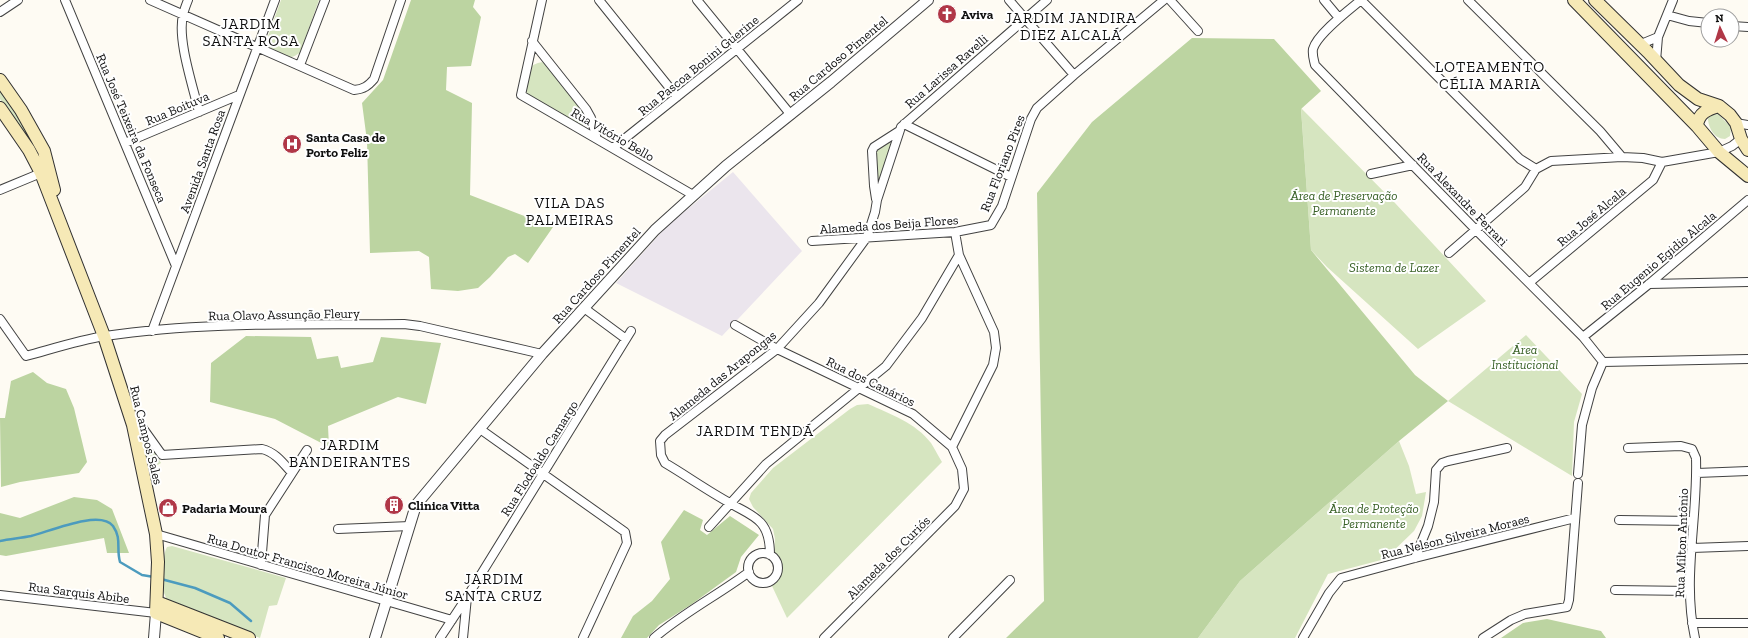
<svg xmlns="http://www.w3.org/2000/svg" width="1748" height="638" font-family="'Zilla Slab',serif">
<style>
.industrial{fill:#ebe5ed}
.green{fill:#d6e5c0}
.forest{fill:#bcd4a1}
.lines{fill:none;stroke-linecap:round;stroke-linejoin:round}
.stream{stroke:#4c9bbe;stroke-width:2.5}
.minor-casing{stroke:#424242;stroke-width:10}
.tertiary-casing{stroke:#424242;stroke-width:12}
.secondary-casing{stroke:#313131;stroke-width:14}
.minor{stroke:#fff;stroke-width:8}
.tertiary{stroke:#fff;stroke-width:10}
.secondary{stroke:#f6e9b6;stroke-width:12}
.labels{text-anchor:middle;stroke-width:4;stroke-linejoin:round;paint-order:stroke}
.poi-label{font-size:13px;font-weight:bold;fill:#0f0f0f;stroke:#fff;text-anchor:start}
.street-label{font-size:13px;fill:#0f0f0f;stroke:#fff}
.park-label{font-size:13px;font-style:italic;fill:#386026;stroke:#fff}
.quarter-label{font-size:15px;letter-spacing:1px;fill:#0f0f0f;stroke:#fff}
</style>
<rect width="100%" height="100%" fill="#fefbf3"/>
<path class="industrial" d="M 733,172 L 802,251 L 722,336 L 616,283 L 667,226 Z"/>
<path class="green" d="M 281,0 L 319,0 L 300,53 C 297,54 294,57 291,57 C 281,58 267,49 267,39 Z
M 542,62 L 546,64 L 585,113 L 586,118 L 583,125 L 578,127 L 528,96 C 523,89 527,75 531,68 C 533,64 538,63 542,62 Z
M 0,84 L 39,148 L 30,147 L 0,99 Z
M 1301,108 L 1395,203 L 1486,301 L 1418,349 L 1327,267 L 1311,250 Z
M 1718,114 L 1731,127 L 1730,136 L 1725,139 C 1714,139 1708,127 1708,118 L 1712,115 Z
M 889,142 L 892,144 L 879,182 L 877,182 L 874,151 Z
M 1526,335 L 1582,394 L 1574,422 L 1572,476 L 1448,401 Z
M 868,404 C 890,414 916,423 931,443 C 935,449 938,456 942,462 L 787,618 L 772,586 L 778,578 L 780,570 L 774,554 L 775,539 L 773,529 L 753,507 L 749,499 L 751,493 L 773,468 L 850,409 L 857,405 Z
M 142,433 L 161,463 L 149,470 Z
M 1399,441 L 1409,466 L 1416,494 L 1426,492 L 1422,516 L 1414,531 L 1385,559 L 1328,574 L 1295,638 L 1198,638 L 1240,581 Z
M 172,546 L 286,578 L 277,605 L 269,606 L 260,638 L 173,605 C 170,602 166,600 165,595 C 160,586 162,556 167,547 Z"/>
<path class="forest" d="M 411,0 L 475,0 L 473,7 L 481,17 L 471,66 L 447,67 L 446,90 L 472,103 L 470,195 L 553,227 L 528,263 L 515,254 L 508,257 L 490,277 L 478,288 L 458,291 L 431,289 L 429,257 L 419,251 L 370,253 L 367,141 L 362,103 L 383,80 Z
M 1192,38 L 1274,39 L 1321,91 L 1301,109 L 1311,250 L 1415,375 L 1448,401 L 1399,441 L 1240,581 L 1198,638 L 1006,638 L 1044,601 L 1037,193 L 1092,122 Z
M 246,336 L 311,337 L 317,359 L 338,356 L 341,368 L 373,362 L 381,337 L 441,343 L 426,404 L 398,397 L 328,426 L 329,447 L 275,419 L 210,402 L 211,363 Z
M 33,372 L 47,383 L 66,389 L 74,408 L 87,462 L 79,473 L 20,482 L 1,487 L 0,418 L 5,418 L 11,381 Z
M 74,497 L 97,500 L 112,509 L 129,553 L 107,553 L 104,538 L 6,556 L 0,555 L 0,513 L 20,518 Z
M 684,510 L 703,520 L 700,530 L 707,535 L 730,516 L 759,535 L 741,557 L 736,572 L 692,604 L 659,625 L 647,638 L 621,638 L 633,616 L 652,601 L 670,579 L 661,542 Z
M 1547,619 L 1601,631 L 1606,638 L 1501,638 L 1523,623 Z"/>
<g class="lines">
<path class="stream" d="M 0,541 C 10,539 21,538 31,536 C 48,532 100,509 113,526 C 122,539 116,548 120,562 L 142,575 L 154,577
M 161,579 L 195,588 L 230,603 L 251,621"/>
<g class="minor-casing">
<path id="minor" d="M 65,0 L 176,266
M 150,0 L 354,90 C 364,89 368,86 374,79 L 401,0
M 188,0 C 186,5 184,10 183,15 C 177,40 193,86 199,112
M 542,0 L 521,95 L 693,195
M 599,0 L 677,97
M 697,0 L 791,115
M 1009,0 L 1074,75
M 1170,0 L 1198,31
M 1324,0 L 1339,18
M 1361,0 C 1349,10 1317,34 1313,49 C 1312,55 1314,60 1315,65 L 1476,230 L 1583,337 L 1603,362
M 1361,0 L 1520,159 L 1536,169
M 1468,0 L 1600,131 L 1622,157
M 0,12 L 18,0
M 1667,15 L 1689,21 L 1708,23
M 1732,26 L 1748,27
M 1658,37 L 1673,0
M 532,41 L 586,109 L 591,118 L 597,139
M 1641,44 L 1658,37 L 1656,61
M 300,65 L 325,0
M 1736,123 L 1748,125
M 904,124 L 1011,177
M 125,143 L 239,95
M 613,148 L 798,0
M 1536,169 L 1551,161 L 1622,157 L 1643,158 L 1662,162 L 1719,152 L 1732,146 L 1741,139
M 1371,174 L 1413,165
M 0,190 L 41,173
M 876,199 L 874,186 L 872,151 L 874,147 L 899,131
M 812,241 L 955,232 L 991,225 L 1002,206 L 1031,119 L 1037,108 L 1074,75 L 1164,0
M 1449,253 L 1525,187 L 1536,169
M 1529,283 L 1653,180 L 1662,162
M 1649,284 L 1748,282
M 584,308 L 626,339
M 0,319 L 26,356 C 52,349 79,340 105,336 C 204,321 305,325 404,324 L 420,326 L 542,354
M 735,325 L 777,349 L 913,414 L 952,447 L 962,469 L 964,489 L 955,506 L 824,638
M 152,331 L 275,0
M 1583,337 L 1649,284 L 1748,200
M 1603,362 L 1748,359
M 133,425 L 142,427 L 162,455 L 262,449 C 275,452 283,463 292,473
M 480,429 L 625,532 L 627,543 L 583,638
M 952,447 L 993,365 L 996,348 L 994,332 L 959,255 L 955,232
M 1628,448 L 1681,446 L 1692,449 L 1696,458 C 1698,518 1682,579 1695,638
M 1697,473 L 1748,471
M 1578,474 L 1582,425 L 1592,388 L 1603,362
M 1619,520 L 1693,521
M 709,527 L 766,464 L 886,366 L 922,318 L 959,255
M 338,529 L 410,526
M 156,534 L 452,620
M 1692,548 L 1748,546
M748 568a15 15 0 1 1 30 0a15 15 0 1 1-30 0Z
M 770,555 C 770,544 769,532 761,523 C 753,514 741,510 730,503 C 708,491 687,476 665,463 L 661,455 L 660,441 L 665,435 L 777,349 L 819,303 L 867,237 L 875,212 L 877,200 L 901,127 L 1047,0
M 1415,558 L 1428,526 L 1434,502 L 1436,470 L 1442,463 L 1448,461 L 1507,448
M 261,565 L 265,515 L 307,450
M 1615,590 L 1690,591
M 0,595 L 156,613
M 1692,623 L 1748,623
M 440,638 L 465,600
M 463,638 L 467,597 L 631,331
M 654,638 C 683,613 718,595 749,572
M 953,638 L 1010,580
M 1303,638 L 1329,593 L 1341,578 L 1415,558 L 1575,518
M 1483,638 L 1511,620 L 1525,614 L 1567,607 L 1569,600 L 1578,483"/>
</g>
<g class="tertiary-casing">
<path id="tertiary" d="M 154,638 L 156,613
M 375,638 L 416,505 L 542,354 L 655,230 L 726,166 L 831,82 L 928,0"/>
</g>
<g class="secondary-casing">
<path id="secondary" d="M 1574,0 L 1697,126 L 1719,152 L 1748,176
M 1595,0 L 1648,52 L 1679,85 L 1698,99 L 1719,106 L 1730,115 L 1736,123 L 1741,139 L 1748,150
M 0,80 L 21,110 L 44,151 L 54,190
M 0,108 L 29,150 L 41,173 L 104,336 L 133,425 L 156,534 L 158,562 L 156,613 L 218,638
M 1697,126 C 1698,113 1708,109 1719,106
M 157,602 L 249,638"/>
</g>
<use href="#minor" class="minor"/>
<use href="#tertiary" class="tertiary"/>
<use href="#secondary" class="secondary"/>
</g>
<defs>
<g id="church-disc" transform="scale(1)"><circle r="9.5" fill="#b03747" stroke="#fff"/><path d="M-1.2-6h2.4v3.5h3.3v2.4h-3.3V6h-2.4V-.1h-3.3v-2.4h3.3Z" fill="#fff"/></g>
<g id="hospital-disc" transform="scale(1)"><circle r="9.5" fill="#b03747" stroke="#fff"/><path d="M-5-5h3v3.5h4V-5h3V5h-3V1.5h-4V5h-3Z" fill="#fff"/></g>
<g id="building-disc" transform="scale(1)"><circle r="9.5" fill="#b03747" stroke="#fff"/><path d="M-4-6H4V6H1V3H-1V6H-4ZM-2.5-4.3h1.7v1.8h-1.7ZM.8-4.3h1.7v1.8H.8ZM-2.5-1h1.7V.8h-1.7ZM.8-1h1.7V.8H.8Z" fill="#fff"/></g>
<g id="shop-disc" transform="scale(1)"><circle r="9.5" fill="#b03747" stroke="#fff"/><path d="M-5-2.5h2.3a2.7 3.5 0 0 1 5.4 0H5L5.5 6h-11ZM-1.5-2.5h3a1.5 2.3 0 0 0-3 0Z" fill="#fff"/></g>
</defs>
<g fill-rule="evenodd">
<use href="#church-disc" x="947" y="14"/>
<use href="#hospital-disc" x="292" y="144"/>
<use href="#building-disc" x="394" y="505"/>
<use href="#shop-disc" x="168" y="508"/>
</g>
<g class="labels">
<g class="poi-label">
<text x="961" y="19">Aviva</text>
<text x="306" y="142">Santa Casa de<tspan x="306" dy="15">Porto Feliz</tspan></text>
<text x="408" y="510">Clinica Vitta</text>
<text x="182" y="513">Padaria Moura</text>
</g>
<g class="street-label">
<text transform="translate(838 58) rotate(-40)" y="5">Rua Cardoso Pimentel</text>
<text transform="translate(698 65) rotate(-39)" y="5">Rua Pascoa Bonini Guerine</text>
<text transform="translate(946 71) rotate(-41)" y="5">Rua Larissa Ravelli</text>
<text transform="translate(177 108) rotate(-23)" y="5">Rua Boituva</text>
<text transform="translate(132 128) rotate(67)" y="5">Rua José Teixeira da Fonseca</text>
<text transform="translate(613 134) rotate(30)" y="5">Rua Vitório Bello</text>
<text transform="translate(202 161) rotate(-70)" y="5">Avenida Santa Rosa</text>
<text transform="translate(1002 163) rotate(-69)" y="5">Rua Floriano Pires</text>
<text transform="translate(1463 199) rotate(46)" y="5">Rua Alexandre Ferrari</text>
<text transform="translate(1591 216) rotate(-40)" y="5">Rua José Alcala</text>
<text transform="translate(889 224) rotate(-4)" y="5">Alameda dos Beija Flores</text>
<text transform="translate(1658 260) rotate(-40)" y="5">Rua Eugenio Egidio Alcala</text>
<text transform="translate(596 275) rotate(-48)" y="5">Rua Cardoso Pimentel</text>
<text transform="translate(284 314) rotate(-1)" y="5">Rua Olavo Assunção Fleury</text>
<text transform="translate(722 375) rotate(-39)" y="5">Alameda das Arapongas</text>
<text transform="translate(871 381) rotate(26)" y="5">Rua dos Canários</text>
<text transform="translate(147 435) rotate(76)" y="5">Rua Campos Sales</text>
<text transform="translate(539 458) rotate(-58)" y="5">Rua Flodoaldo Camargo</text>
<text transform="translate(1455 536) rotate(-14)" y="5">Rua Nelson Silveira Moraes</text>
<text transform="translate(1681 543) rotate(-88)" y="5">Rua Milton Antônio</text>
<text transform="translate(888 557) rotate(-45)" y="5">Alameda dos Curiós</text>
<text transform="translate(308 566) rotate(16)" y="5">Rua Doutor Francisco Moreira Júnior</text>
<text transform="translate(79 592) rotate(7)" y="5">Rua Sarquis Abibe</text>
</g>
<g class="park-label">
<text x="1344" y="200">Área de Preservação<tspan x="1344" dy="15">Permanente</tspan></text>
<text x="1394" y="272">Sistema de Lazer</text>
<text x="1525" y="354">Área<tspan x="1525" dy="15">Institucional</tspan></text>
<text x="1374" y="513">Área de Proteção<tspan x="1374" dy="15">Permanente</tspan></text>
</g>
<g class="quarter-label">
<text x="1071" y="23">JARDIM JANDIRA<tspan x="1071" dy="17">DIEZ ALCALÁ</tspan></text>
<text x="251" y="29">JARDIM<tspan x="251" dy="17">SANTA ROSA</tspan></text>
<text x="1490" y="72">LOTEAMENTO<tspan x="1490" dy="17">CÉLIA MARIA</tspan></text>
<text x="570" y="208">VILA DAS<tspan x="570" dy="17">PALMEIRAS</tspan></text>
<text x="755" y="436">JARDIM TENDÁ</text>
<text x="350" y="450">JARDIM<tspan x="350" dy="17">BANDEIRANTES</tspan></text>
<text x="494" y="584">JARDIM<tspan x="494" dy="17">SANTA CRUZ</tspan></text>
</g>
</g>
<g transform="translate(1720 28) rotate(356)"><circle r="19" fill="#ffffff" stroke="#9f9f9f"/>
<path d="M0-3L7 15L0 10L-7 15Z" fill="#b03747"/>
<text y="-6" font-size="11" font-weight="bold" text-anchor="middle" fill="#0f0f0f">N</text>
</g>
</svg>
